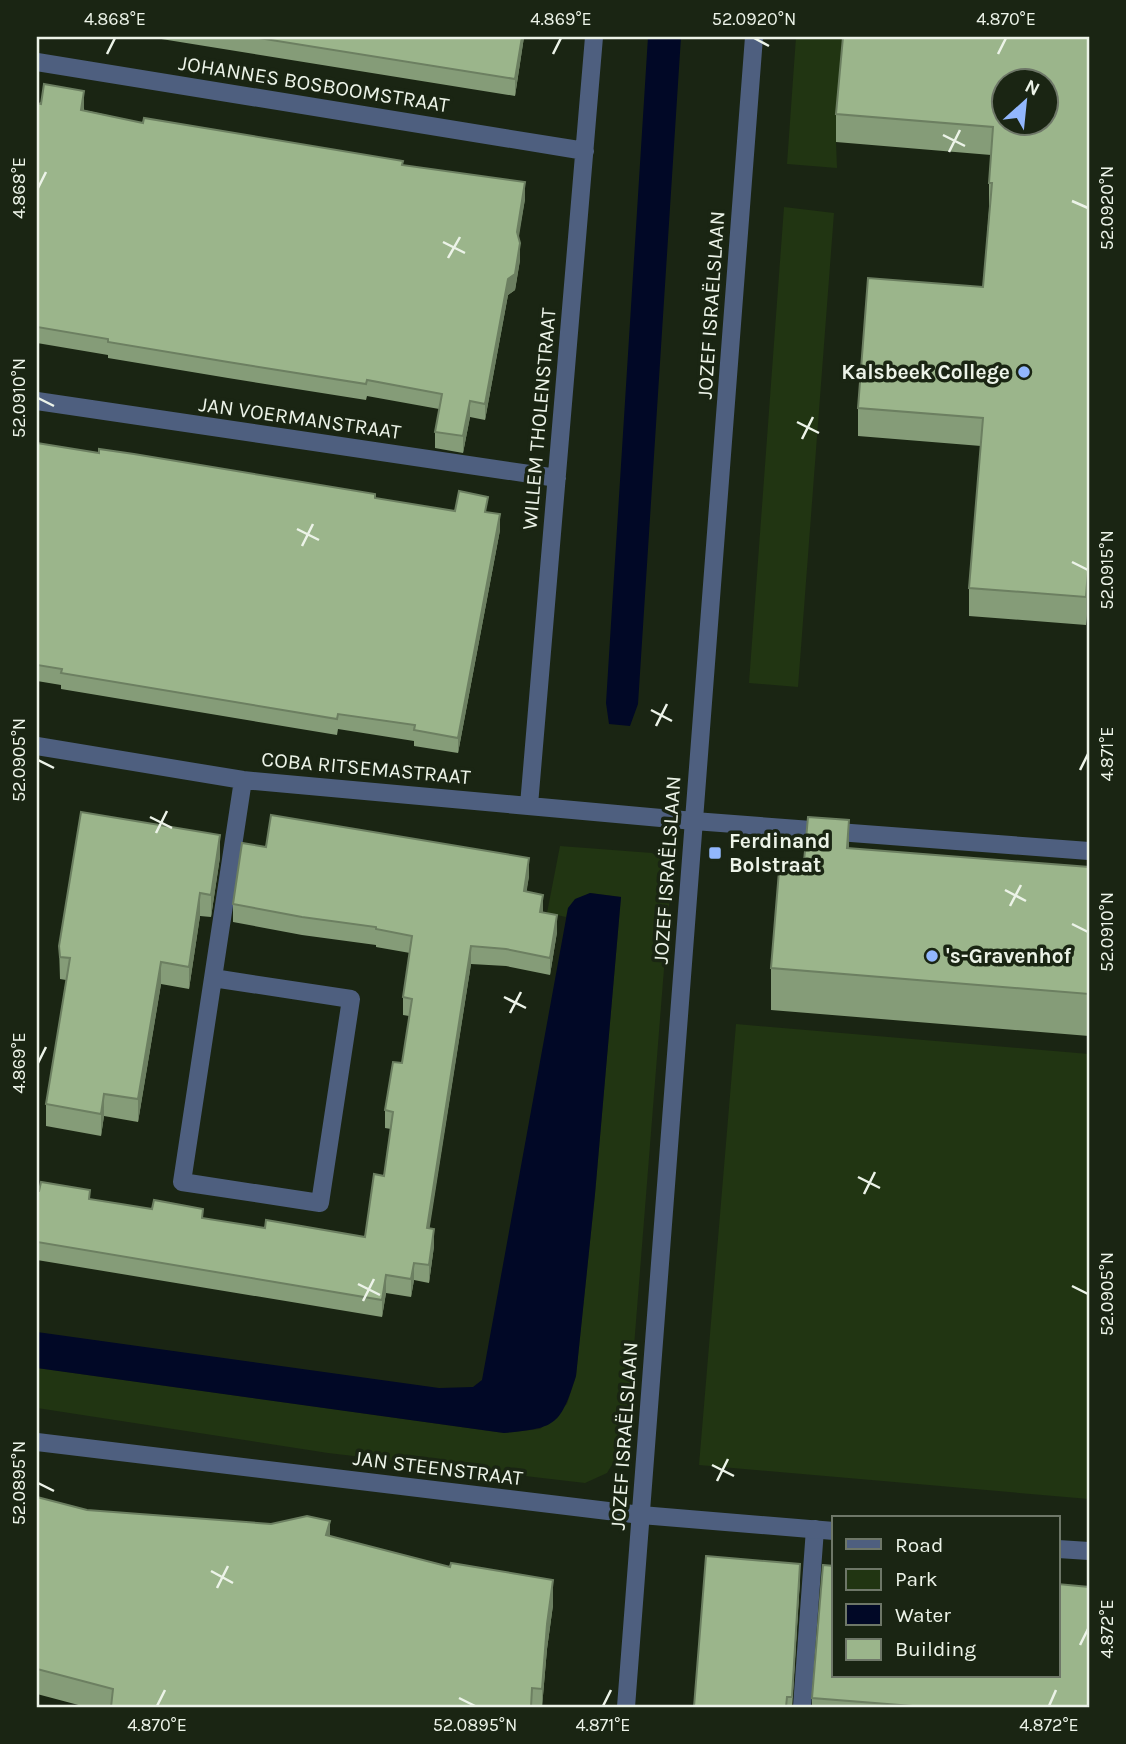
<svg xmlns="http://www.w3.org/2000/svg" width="1126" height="1744" font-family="Karla,sans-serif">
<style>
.green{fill:#213512}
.water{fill:#010826}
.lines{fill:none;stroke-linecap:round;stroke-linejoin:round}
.lane{stroke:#4e5f7f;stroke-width:18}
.street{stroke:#4e5f7f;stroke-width:18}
.wall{fill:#859c78}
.shaded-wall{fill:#6c7f61}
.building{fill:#9bb58b;stroke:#6c7f61;stroke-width:2;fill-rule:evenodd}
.ticks{fill:none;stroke:#ecf3e8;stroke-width:2.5}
.poi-dot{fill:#92b7fd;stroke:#1a2513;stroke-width:2.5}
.labels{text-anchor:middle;stroke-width:7;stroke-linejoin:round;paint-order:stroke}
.street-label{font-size:21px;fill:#ecf3e8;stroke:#1a2513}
.poi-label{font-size:21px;font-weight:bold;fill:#ecf3e8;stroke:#1a2513;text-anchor:start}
.neatline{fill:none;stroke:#ecf3e8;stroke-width:2.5}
.ticks-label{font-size:18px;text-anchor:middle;fill:#ecf3e8}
</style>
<rect width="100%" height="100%" fill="#1a2513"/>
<path class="green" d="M 796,37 L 845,37 L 836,142 L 837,168 L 787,164 Z
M 784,207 L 834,213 L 798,687 L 749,683 Z
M 560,846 L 652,853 L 672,868 L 630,1397 L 621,1450 L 607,1473 L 585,1483 L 328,1453 L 37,1408 L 37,1368 L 504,1433 L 540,1429 L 567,1404 L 576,1376 L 595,1194 L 621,897 L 590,893 L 568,908 L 566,917 L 547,913 Z
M 736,1024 L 1089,1054 L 1089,1499 L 699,1465 Z"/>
<path class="water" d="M 648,37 L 681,37 L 638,704 L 630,726 L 609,724 L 606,703 Z
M 590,893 L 621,897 L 595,1194 L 576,1376 C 560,1426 556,1428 504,1433 L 37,1368 L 37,1332 L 439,1388 L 473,1387 L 482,1380 L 568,908 L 575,899 Z"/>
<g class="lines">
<path class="lane" d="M 802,1707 L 815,1529"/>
<path class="street" d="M 37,62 L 585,151
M 37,401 L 557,478
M 37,746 L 243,780 L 694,821 L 1089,851
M 529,805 L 594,37
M 213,978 L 182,1182 L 320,1203 L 351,999 L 213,978 L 243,780
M 37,1442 L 641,1515 L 834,1531
M 1058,1549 L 1089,1551
M 626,1707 L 754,37"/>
</g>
<path class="wall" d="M 149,37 L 524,37 L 515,96 Z
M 1089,37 L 1089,584 L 1086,625 L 969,616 L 969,588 L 981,446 L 858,436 L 858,408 L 983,287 L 989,211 L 989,183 L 991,155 L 836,142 L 836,114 Z
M 37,103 L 84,107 L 84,110 L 143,123 L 403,165 L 525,199 L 518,238 L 520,260 L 515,290 L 508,295 L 485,420 L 470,417 L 463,453 L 435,448 L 435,432 L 439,409 L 367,396 L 366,400 L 228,378 L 108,358 L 108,355 L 37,343 Z
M 37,443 L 455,511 L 488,512 L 500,530 L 458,753 L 414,746 L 414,741 L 338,729 L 337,735 L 61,689 L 61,685 L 37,681 Z
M 266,847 L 529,876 L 526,892 L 557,932 L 550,975 L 506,966 L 471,964 L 429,1228 L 434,1246 L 429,1283 L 414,1280 L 411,1297 L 386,1293 L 382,1317 L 37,1260 L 37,1191 L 265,1228 L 365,1237 L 384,1176 L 391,1129 L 385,1128 L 385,1110 L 402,1063 L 409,1016 L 403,1015 L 403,997 L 410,953 L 376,947 L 376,945 L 302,935 L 233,922 L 233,904 Z
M 849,848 L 1089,867 L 1089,1036 L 771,1010 L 771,968 L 803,873 Z
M 220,857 L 211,917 L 200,916 L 189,989 L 161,984 L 138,1122 L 104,1116 L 101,1136 L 46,1126 L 46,1104 L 66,980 L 60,979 L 59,946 Z
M 37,1497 L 87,1510 L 330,1536 L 553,1605 L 547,1649 L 542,1707 L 86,1707 L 37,1694 Z
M 800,1578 L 792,1707 L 694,1707 Z
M 812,1698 L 1089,1707 L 812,1707 Z"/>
<path class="shaded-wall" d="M 522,37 L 524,37 L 515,96 L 515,79 Z
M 84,91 L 84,107 L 81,126 L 81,110 Z
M 525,182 L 525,199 L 517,249 L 517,232 Z
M 520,243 L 520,260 L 515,290 L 508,295 L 485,420 L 485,404 L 508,279 Z
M 470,401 L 470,417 L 463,453 L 463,436 Z
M 500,514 L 500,530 L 458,753 L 458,738 Z
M 1089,556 L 1089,584 L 1086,625 L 1086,597 Z
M 849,820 L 849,862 L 847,848 Z
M 220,835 L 220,857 L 211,917 L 211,895 Z
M 529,858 L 529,876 L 524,909 L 524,891 Z
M 200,893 L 200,916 L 189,989 L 189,967 Z
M 543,895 L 543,912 L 540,912 Z
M 557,915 L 557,932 L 550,975 L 550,958 Z
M 471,946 L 471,964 L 427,1245 L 427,1228 Z
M 161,962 L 161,984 L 138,1122 L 138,1099 Z
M 104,1094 L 104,1116 L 101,1136 L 101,1114 Z
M 434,1229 L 434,1246 L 429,1283 L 429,1265 Z
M 414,1263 L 414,1280 L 411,1297 L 411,1279 Z
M 386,1275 L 386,1293 L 382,1317 L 382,1300 Z
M 330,1521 L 330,1546 L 326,1535 Z
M 800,1564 L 800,1578 L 792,1707 L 792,1697 Z
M 553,1580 L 553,1605 L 547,1649 L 542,1707 L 542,1689 L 547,1624 Z"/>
<path class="building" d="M 253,37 L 522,37 L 515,79 Z
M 843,37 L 1089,37 L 1089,556 L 1086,597 L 969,588 L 983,418 L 858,408 L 868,278 L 983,287 L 992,183 L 989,183 L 993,127 L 836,114 ZM 1004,80 L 1046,80 L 1046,122 L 1004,122 Z
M 44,84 L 84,91 L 81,110 L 143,123 L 144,118 L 403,161 L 402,165 L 525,182 L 517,232 L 520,243 L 515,274 L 508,279 L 485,404 L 470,401 L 463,436 L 435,432 L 442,394 L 367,380 L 366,384 L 228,362 L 108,342 L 108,339 L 37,327 L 37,103 L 41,104 Z
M 37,443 L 99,453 L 99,449 L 134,454 L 375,494 L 375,498 L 455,511 L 459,491 L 488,497 L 485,512 L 500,514 L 458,738 L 414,730 L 415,725 L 338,714 L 337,719 L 61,673 L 62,669 L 37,665 Z
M 81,812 L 220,835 L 211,895 L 200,893 L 189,967 L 161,962 L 138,1099 L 104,1094 L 101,1114 L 46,1104 L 70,958 L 60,957 L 59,946 Z
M 271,815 L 529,858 L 524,891 L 543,895 L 540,912 L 557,915 L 550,958 L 506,949 L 471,946 L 427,1228 L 434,1229 L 429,1265 L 414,1263 L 411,1279 L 386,1275 L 382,1300 L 37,1242 L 37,1191 L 39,1191 L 41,1182 L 90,1190 L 89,1199 L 121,1204 L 152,1209 L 154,1200 L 203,1209 L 202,1218 L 265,1228 L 266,1220 L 365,1237 L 374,1174 L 384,1176 L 393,1112 L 385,1110 L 393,1062 L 402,1063 L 412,999 L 403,997 L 412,936 L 376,929 L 376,927 L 302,917 L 233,904 L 242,843 L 266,847 Z
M 808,817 L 849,820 L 847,848 L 1089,867 L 1089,994 L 771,968 L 779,871 L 803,873 Z
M 37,1497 L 87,1510 L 271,1524 L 307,1516 L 330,1521 L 326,1535 L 450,1567 L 451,1563 L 553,1580 L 547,1624 L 542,1689 L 532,1688 L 531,1707 L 111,1707 L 113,1689 L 37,1669 Z
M 706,1556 L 800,1564 L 792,1697 L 787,1697 L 786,1707 L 694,1707 Z
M 823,1565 L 834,1566 L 834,1676 L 1058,1676 L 1058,1584 L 1089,1587 L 1089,1707 L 925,1707 L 812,1698 Z"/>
<path class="ticks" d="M 754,38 L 769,46M 107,54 L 115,38M 553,54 L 561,38M 998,54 L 1006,38M 943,135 L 965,146M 949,152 L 960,130M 38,188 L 46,172M 1072,201 L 1088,208M 443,242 L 465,253M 448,258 L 460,237M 38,398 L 54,406M 797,422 L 819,433M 802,439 L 813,417M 297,529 L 319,540M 302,546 L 313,524M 1072,562 L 1088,570M 651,710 L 672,721M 656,726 L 667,704M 38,760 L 54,768M 1080,770 L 1088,754M 150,817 L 172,828M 156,833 L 167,811M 1005,890 L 1026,901M 1010,906 L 1021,885M 1072,924 L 1088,932M 504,997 L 526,1008M 510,1013 L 521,992M 38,1063 L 46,1047M 858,1177 L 880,1188M 864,1194 L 875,1172M 358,1284 L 380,1295M 1072,1286 L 1088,1294M 363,1301 L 374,1279M 712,1465 L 734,1476M 717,1481 L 728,1459M 38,1483 L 54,1491M 211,1571 L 233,1583M 217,1588 L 228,1566M 1080,1645 L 1088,1629M 459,1698 L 475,1706M 157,1706 L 165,1690M 603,1706 L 611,1690M 1049,1706 L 1056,1690"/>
<g class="poi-dot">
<circle cx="1024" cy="372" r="7"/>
<rect x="708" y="846" width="14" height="14" rx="3.5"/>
<circle cx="932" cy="956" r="7"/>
</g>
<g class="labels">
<g class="street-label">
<text transform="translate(314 84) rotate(9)" y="7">JOHANNES BOSBOOMSTRAAT</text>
<text transform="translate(711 305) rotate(-86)" y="7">JOZEF ISRAËLSLAAN</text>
<text transform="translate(300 418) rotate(8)" y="7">JAN VOERMANSTRAAT</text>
<text transform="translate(539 419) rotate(-85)" y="7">WILLEM THOLENSTRAAT</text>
<text transform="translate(366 768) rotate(5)" y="7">COBA RITSEMASTRAAT</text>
<text transform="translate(667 870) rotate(-86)" y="7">JOZEF ISRAËLSLAAN</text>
<text transform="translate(624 1436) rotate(-86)" y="7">JOZEF ISRAËLSLAAN</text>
<text transform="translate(438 1468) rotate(7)" y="7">JAN STEENSTRAAT</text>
</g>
<g class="poi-label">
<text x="1010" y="379" text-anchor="end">Kalsbeek College</text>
<text x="729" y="848">Ferdinand<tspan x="729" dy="24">Bolstraat</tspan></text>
<text x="946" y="963">'s-Gravenhof</text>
</g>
</g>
<rect width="1126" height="1744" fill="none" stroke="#1a2513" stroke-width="77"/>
<rect x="832" y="1516" width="228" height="161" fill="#1a2513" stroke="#6e7768" stroke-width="2"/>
<rect x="846" y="1539" width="35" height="10" fill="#4e5f7f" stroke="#6e7768" stroke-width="2"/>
<text x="895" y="1552" font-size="21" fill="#ecf3e8">Road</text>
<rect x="846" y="1569" width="35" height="21" fill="#213512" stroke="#6e7768" stroke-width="2"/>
<text x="895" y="1586" font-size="21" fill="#ecf3e8">Park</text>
<rect x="846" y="1604" width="35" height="21" fill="#010826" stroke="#6e7768" stroke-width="2"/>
<text x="895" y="1622" font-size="21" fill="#ecf3e8">Water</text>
<rect x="846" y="1639" width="35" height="21" fill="#9bb58b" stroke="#6e7768" stroke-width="2"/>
<text x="895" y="1656" font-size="21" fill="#ecf3e8">Building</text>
<g transform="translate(1025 102) rotate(27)"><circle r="33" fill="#1a2513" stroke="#6e7768" stroke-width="2"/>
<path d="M0-5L12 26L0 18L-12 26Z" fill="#92b7fd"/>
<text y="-10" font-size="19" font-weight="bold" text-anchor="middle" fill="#ecf3e8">N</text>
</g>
<rect x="38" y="38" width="1050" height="1668" class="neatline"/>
<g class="ticks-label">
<text x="115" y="25">4.868°E</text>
<text x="561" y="25">4.869°E</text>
<text x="754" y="25">52.0920°N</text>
<text x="1006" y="25">4.870°E</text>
<text transform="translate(19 188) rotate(-90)" y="6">4.868°E</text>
<text transform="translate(1107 208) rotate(-90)" y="6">52.0920°N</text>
<text transform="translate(19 398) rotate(-90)" y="6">52.0910°N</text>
<text transform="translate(1107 570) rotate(-90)" y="6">52.0915°N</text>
<text transform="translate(1107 754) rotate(-90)" y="6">4.871°E</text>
<text transform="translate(19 760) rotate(-90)" y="6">52.0905°N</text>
<text transform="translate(1107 932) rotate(-90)" y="6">52.0910°N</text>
<text transform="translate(19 1063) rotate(-90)" y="6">4.869°E</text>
<text transform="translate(1107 1294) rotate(-90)" y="6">52.0905°N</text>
<text transform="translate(19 1483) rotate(-90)" y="6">52.0895°N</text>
<text transform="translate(1107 1629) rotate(-90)" y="6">4.872°E</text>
<text x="157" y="1731">4.870°E</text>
<text x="475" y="1731">52.0895°N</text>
<text x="603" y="1731">4.871°E</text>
<text x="1049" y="1731">4.872°E</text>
</g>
</svg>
